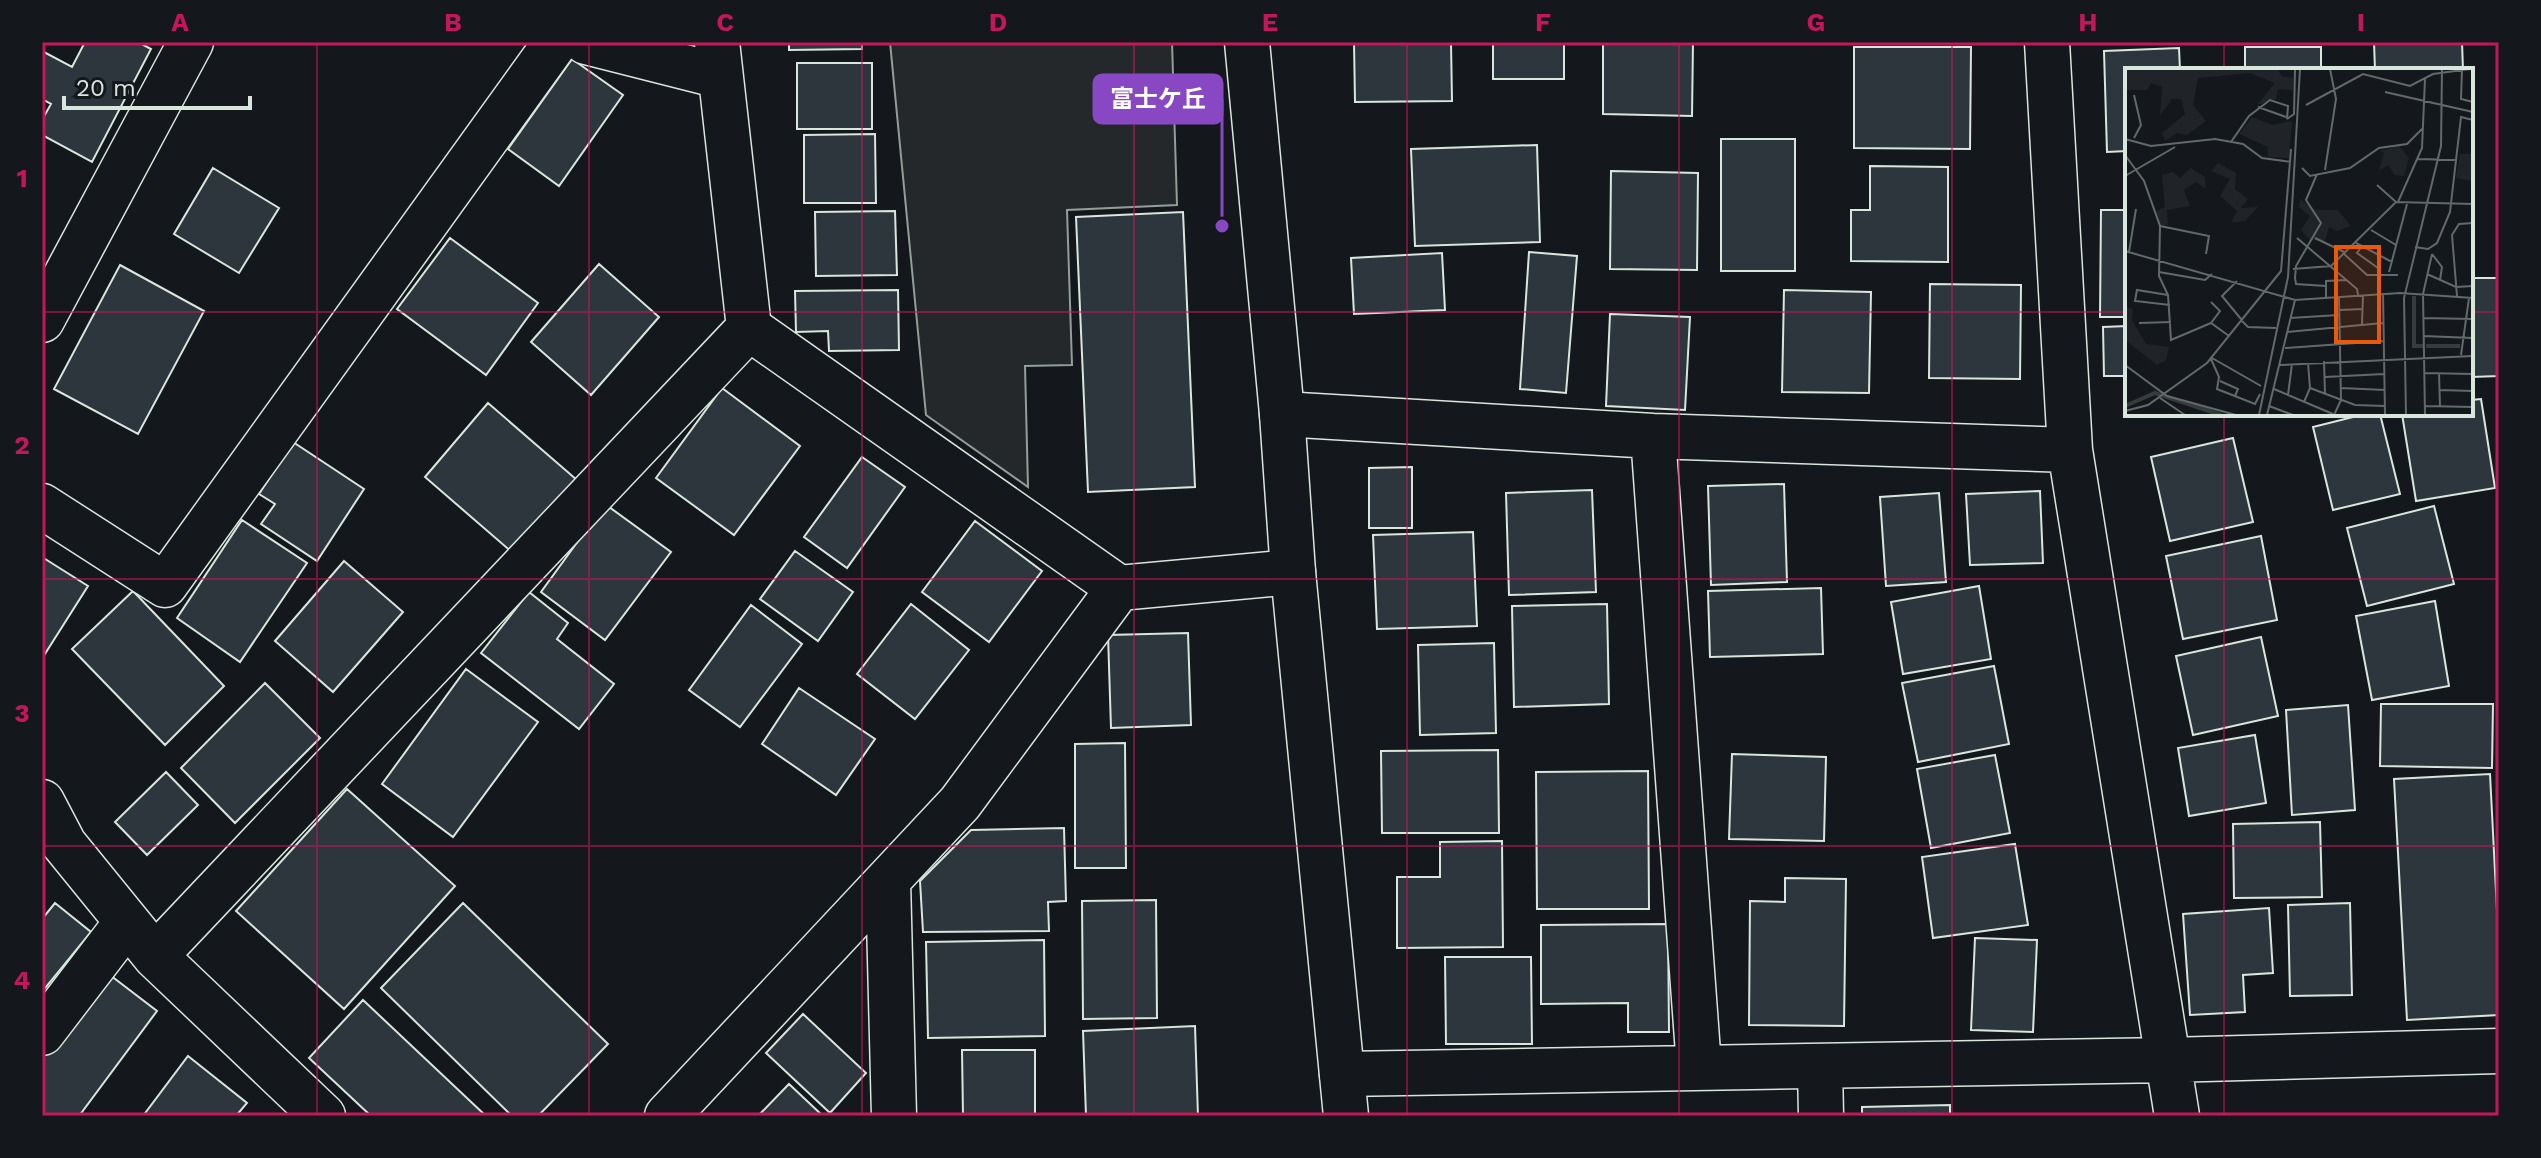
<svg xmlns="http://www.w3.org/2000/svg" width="2541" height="1158" font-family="'Work Sans','Noto Sans JP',sans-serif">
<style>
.parking{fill:#24282b;stroke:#939e99;stroke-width:2}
.building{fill:#2c363c;stroke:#d8e6dc;stroke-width:2}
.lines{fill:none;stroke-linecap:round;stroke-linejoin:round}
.minor-casing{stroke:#d8e6dc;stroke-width:47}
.tertiary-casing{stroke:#d8e6dc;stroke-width:47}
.minor{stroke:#14181c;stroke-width:44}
.tertiary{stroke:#14181c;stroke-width:44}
.grid{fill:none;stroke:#c2185b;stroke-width:2;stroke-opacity:0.55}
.inset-river{fill:none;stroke:#363b3e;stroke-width:4}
.inset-road{fill:none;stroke:#626a69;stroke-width:2}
.view{fill:#e8590c;fill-opacity:0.15;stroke:#e8590c;stroke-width:4}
.inset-edge{fill:none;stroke:#d8e6dc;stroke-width:4}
.leader{fill:none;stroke:#8948c3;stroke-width:3}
.callout-dot{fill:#8948c3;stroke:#14181c;stroke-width:3}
.callout{fill:#8948c3;stroke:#8948c3;stroke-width:3}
.callout-label{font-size:24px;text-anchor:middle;font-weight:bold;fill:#fff}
.neatline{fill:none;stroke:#c2185b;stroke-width:3}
.grid-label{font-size:26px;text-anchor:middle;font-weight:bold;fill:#c2185b}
</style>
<rect width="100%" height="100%" fill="#14181c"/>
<path class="parking" d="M 890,42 L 1172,42 L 1177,205 L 1067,210 L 1072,365 L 1025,366 L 1028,487 L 926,415 Z"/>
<path class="building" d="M 85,42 L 138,42 L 151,49 L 92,162 L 42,135 L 42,120 L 51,104 L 42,99 L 42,51 L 72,67 Z
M 789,42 L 862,42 L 862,49 L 789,50 Z
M 1354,42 L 1451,42 L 1452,101 L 1355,102 Z
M 1493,42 L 1564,42 L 1564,79 L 1493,79 Z
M 1603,42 L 1693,42 L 1692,116 L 1603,114 Z
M 2374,42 L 2462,42 L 2463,70 L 2375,70 Z
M 1854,47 L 1971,47 L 1970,149 L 1854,148 Z
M 2245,47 L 2321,47 L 2321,70 L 2245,70 Z
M 2179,48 L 2180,70 L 2127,70 L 2127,151 L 2107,152 L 2104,51 Z
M 572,59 L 623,95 L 559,186 L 508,149 Z
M 797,63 L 872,63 L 872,129 L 797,129 Z
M 875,134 L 876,203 L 804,203 L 804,135 Z
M 1721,139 L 1795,139 L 1795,271 L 1721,271 Z
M 1537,145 L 1540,242 L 1415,246 L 1411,149 Z
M 1870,166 L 1948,167 L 1948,262 L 1851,261 L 1851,210 L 1870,210 Z
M 213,168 L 279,208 L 239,273 L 174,234 Z
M 1611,171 L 1698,173 L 1697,270 L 1610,269 Z
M 2101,210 L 2127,210 L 2127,317 L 2100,317 Z
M 895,211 L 897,275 L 816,276 L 815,212 Z
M 1183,212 L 1195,487 L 1088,492 L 1076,217 Z
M 450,238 L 538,303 L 486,375 L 397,309 Z
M 1529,252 L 1577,256 L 1566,393 L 1520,389 Z
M 1442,253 L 1445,310 L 1354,314 L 1351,258 Z
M 599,264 L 659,317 L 591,395 L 531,342 Z
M 120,265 L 204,311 L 138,434 L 54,389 Z
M 2471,278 L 2499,278 L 2499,376 L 2471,377 Z
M 1930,284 L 2021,285 L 2020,379 L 1929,378 Z
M 898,290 L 899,350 L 829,351 L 828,331 L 796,332 L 795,291 Z
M 1784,290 L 1871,292 L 1869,393 L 1782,392 Z
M 1610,314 L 1690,317 L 1685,410 L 1606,406 Z
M 2127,326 L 2127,376 L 2104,376 L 2103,327 Z
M 722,388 L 800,446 L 734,535 L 656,478 Z
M 2481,399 L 2495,488 L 2416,501 L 2402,414 L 2471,414 L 2471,400 Z
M 488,403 L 577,480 L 514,554 L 425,477 Z
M 2365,414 L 2380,414 L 2400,494 L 2333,510 L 2313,427 Z
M 2233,438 L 2253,522 L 2170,541 L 2151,457 Z
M 293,442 L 364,489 L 317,561 L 261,524 L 275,504 L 259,494 Z
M 862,457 L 905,487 L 847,568 L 804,537 Z
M 1412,467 L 1412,528 L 1369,528 L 1369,468 Z
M 1784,484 L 1787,582 L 1711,585 L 1708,486 Z
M 1592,490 L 1596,592 L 1509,595 L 1506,493 Z
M 2040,491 L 2043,563 L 1970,565 L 1966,494 Z
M 1939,493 L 1946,582 L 1886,586 L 1880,497 Z
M 605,504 L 671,552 L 605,640 L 541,592 Z
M 2434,506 L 2454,584 L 2367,606 L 2347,528 Z
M 242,520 L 307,563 L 240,662 L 177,618 Z
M 975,521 L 1042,571 L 989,642 L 922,592 Z
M 1473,532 L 1477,626 L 1377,629 L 1373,535 Z
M 2261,536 L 2277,620 L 2183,639 L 2166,556 Z
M 795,551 L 853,592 L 818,641 L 760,599 Z
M 42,557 L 88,586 L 43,657 L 42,657 Z
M 344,561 L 403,612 L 333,692 L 275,641 Z
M 1979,586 L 1991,659 L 1903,674 L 1891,602 Z
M 1821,588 L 1823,654 L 1710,657 L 1708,591 Z
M 133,591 L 224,686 L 165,745 L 72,649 Z
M 529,592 L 568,623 L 557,639 L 614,684 L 579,729 L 481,653 Z
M 2435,601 L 2449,686 L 2372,700 L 2356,616 Z
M 911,604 L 969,650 L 915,719 L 857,674 Z
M 1607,604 L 1609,704 L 1514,707 L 1512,606 Z
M 751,605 L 802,644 L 740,727 L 689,690 Z
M 1188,633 L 1191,725 L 1111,728 L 1108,635 Z
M 2261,637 L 2278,716 L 2193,735 L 2176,656 Z
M 1494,643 L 1496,733 L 1420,735 L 1418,645 Z
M 1994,666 L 2009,744 L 1918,762 L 1902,683 Z
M 466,669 L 538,722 L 453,837 L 382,784 Z
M 265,683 L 320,738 L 235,823 L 181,768 Z
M 799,688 L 875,739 L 836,795 L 762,744 Z
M 2381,704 L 2493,704 L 2492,768 L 2380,766 Z
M 2348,705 L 2355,810 L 2292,815 L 2286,710 Z
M 2255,735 L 2266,803 L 2189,816 L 2178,748 Z
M 1125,743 L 1126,868 L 1075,868 L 1075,744 Z
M 1498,750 L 1499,833 L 1382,833 L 1381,751 Z
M 1732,754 L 1826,757 L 1824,841 L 1729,839 Z
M 1995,755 L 2010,833 L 1931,848 L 1917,769 Z
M 1648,771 L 1649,909 L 1537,909 L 1536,772 Z
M 166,772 L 198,805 L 147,855 L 115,822 Z
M 2490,774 L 2499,950 L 2499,1015 L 2407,1020 L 2394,779 Z
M 347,789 L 455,886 L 344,1009 L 236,911 Z
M 2320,822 L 2322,897 L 2234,898 L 2233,824 Z
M 1064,828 L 1066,901 L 1048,902 L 1049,931 L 923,932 L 920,881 L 971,830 Z
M 1502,841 L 1503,947 L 1397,948 L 1397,877 L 1440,877 L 1440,842 Z
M 2015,844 L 2028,925 L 1933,938 L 1922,857 Z
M 1785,878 L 1846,879 L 1844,1026 L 1749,1025 L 1750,901 L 1785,902 Z
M 1156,900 L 1157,1018 L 1083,1019 L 1082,901 Z
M 55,903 L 91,932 L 42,992 L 42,919 Z
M 463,903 L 608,1044 L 538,1116 L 512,1116 L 381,988 Z
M 2350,903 L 2352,995 L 2290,996 L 2288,905 Z
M 2269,908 L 2273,973 L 2243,975 L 2245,1012 L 2190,1015 L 2183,914 Z
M 1668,924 L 1669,1032 L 1628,1032 L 1628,1003 L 1541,1004 L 1541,925 Z
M 1975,938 L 2037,940 L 2033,1032 L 1971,1030 Z
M 1044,940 L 1045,1036 L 928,1038 L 926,942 Z
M 1445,957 L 1531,957 L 1532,1044 L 1446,1044 Z
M 106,972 L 157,1011 L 79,1116 L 42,1116 L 42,1057 Z
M 363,1000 L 486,1116 L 371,1116 L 309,1058 Z
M 803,1014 L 866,1073 L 830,1113 L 766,1053 Z
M 1195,1026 L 1198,1116 L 1086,1116 L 1083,1031 Z
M 962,1050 L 1035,1050 L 1035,1116 L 963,1116 Z
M 188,1056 L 247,1103 L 236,1116 L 143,1116 Z
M 789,1084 L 823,1116 L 758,1116 Z
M 1950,1105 L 1950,1116 L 1862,1116 L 1862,1107 Z"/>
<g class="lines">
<g class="minor-casing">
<path id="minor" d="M 586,42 L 720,76
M 2047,42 L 2070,450 L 2177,1116
M 42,320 L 191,42
M 749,328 L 1119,588
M 1282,414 L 1653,436 L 2070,450
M 1653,436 L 1699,1067
M 42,506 L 165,585 L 556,42
M 42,802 L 64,844 L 155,956 L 323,1116
M 888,880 L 894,1116
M 155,956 L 749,328 L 717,42
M 42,1033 L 127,922
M 1820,1067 L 1821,1116
M 1342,1074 L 2168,1060 L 2499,1051
M 667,1116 L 960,803 L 1119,588 L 1293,572"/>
</g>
<g class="tertiary-casing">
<path id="tertiary" d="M 1247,42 L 1282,414 L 1293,572 L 1346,1116"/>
</g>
<use href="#minor" class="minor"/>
<use href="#tertiary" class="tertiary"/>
</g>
<path class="grid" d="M 317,42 L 317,1116M 589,42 L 589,1116M 862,42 L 862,1116M 1134,42 L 1134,1116M 1407,42 L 1407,1116M 1679,42 L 1679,1116M 1952,42 L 1952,1116M 2224,42 L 2224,70M 42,312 L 2127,312M 2471,312 L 2499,312M 2224,414 L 2224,1116M 42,579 L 2499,579M 42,846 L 2499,846"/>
<g transform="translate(2125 68)">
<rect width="348" height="348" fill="#14181c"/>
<path d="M 0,1 L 153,1 L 156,8 L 168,10 L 168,22 L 153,21 L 151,31 L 132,37 L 150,15 L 125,5 L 73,10 L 68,37 L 81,53 L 62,67 L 52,65 L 40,73 L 37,65 L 60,46 L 56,31 L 47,31 L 35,47 L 37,19 L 26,15 L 22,22 L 0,22 ZM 127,49 L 147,57 L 167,53 L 164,90 L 143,89 L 143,79 L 114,66 ZM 274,78 L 284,90 L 279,108 L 269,107 L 264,97 L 254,102 L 259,85 L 255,83 ZM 335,86 L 348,86 L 348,113 L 331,110 ZM 93,95 L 111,105 L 110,121 L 123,131 L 116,140 L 133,139 L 120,153 L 106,155 L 112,143 L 95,128 L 105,111 L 86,103 ZM 66,100 L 80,109 L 81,121 L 71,114 L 59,122 L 65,138 L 42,142 L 43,157 L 35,158 L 31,143 L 40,139 L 37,107 L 48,104 L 55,110 ZM 175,131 L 190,142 L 213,142 L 226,158 L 212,163 L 204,159 L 200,173 L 185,172 L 176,162 L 185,148 L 174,139 ZM 0,239 L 8,241 L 7,252 L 21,276 L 44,279 L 41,292 L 32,297 L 0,272 Z" fill="#202428"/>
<path class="inset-river" d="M 289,228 L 289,278 L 298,278M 301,278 L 335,278M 0,338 L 30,325 L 96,347"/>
<path class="inset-road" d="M 337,1 L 336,31 L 348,34M 260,24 L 348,44M 181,37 L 238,6 L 285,18 L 308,6 L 345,1M 133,39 L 161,49M 162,51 L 169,46 L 170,1M 9,70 L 16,57 L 9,27M 0,71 L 26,78 L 90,71 L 118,76 L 137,90 L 166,94M 106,74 L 124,48 L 145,32 L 163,38 L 162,51M 0,87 L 19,113 L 35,158 L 34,208 L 43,227 L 46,272 L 86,255 L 104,268M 292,91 L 332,92M 177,100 L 185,108 L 225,100 L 254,80 L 282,76 L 298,60M 200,102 L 211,31 L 205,1M 192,106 L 181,132 L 196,155 L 171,198 L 170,210 L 171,216 L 201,218M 0,108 L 50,79M 252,117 L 271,134M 273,134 L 297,80 L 300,11M 35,158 L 84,168 L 81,186M 246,162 L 271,177M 172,170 L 232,221 L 233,227M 190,170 L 219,184M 231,175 L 267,194M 237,178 L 232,185 L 253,200M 290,179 L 303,181 L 312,175 L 325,144 L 336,49 L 348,52M 0,183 L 170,232 L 275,225 L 348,230M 4,184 L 11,141M 218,185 L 242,207 L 273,207M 307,186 L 317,199 L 315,212M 168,201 L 206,198 L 271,134 L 348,136M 34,204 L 80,212 L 87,206M 264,204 L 282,136M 302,206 L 331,219 L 348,218M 112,213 L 97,228 L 116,251M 258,225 L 260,347M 43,227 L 12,222 L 10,233 L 45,237M 332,228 L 327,167 L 334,156 L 348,155M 201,230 L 201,213 L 221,212M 214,242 L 238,241M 165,250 L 214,247M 298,250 L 348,251M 116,252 L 123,259 L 151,260M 14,255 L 46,254M 86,255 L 95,243 L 86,234M 237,256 L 238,227M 162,264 L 258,255M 298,268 L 348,270M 160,280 L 259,273M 336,287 L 344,230M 87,290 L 136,318M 86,291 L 94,309 L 92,321 L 130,336 L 135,326M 199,293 L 200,326M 0,297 L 42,328 L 111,347M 155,297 L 348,288M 299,305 L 348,306M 314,305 L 315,339M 200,309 L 259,306M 95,313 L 113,321 L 110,328M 185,320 L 230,337 L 260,338M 216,320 L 260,322M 149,321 L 208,346M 314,322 L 348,323M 163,327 L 167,296M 35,330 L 60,347M 179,334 L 185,320 L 183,295M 144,338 L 168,347M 300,338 L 348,339M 0,343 L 23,337 L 82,295 L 156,203 L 166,81M 134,347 L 163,209 L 175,1M 142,347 L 170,232M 209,347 L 216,332 L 214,229M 281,347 L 279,230 L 316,78 L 317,1M 300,347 L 298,226 L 307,186"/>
<path class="view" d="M 211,179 L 254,179 L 254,274 L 211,274 Z"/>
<rect width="348" height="348" class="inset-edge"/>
</g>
<path class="leader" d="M1222 226L1222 99"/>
<circle class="callout-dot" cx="1222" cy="226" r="8"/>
<rect class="callout" x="1094" y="75" width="128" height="48" rx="8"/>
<g class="callout-label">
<text x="1158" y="107">富士ケ丘</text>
</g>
<rect width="2541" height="1158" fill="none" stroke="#14181c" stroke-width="88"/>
<path d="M64 96v12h186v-12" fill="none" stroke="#d8e6dc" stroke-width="4"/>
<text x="76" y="96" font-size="24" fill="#d8e6dc" stroke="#14181c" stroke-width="6" paint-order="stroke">20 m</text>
<rect x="44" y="44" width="2453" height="1070" class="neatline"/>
<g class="grid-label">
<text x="180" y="31">A</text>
<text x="453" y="31">B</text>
<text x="725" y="31">C</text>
<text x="998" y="31">D</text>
<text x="1270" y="31">E</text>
<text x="1543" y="31">F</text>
<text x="1816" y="31">G</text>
<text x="2088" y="31">H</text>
<text x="2361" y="31">I</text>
<text x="22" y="187">1</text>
<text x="22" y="454">2</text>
<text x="22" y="722">3</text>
<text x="22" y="989">4</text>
</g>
</svg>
